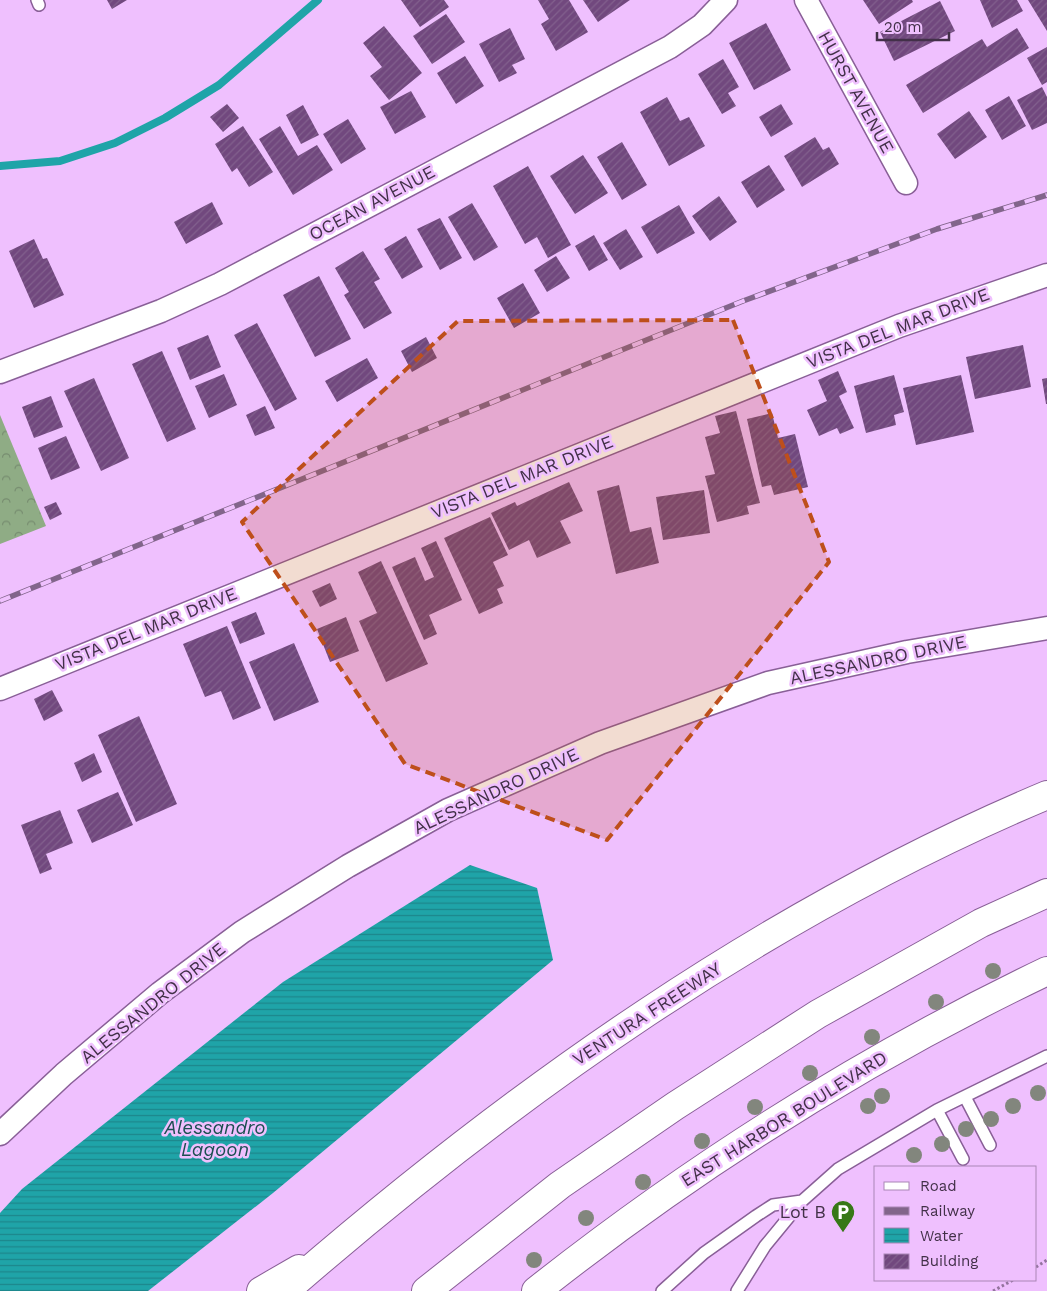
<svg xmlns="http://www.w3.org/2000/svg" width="1047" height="1291" font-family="'Work Sans',sans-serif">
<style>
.park{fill:url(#park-crowns)}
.water{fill:url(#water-rules)}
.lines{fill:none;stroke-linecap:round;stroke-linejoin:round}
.stream{stroke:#1fa4a8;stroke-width:8}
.building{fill:url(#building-hatch)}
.lane-casing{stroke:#895f97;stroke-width:14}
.street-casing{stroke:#895f97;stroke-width:25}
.secondary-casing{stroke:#895f97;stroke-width:30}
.highway-casing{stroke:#895f97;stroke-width:30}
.path{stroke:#94749e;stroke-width:3;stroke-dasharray:2.5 2.5;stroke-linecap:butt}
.lane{stroke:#fff;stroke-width:11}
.street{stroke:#fff;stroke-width:22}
.secondary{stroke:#fff;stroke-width:28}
.highway{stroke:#fff;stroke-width:28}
.rail-casing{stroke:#82658b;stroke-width:5.5}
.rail{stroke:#efc0fe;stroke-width:4;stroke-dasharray:11;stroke-linecap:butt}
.tree{fill:#82867d}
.marked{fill:#be4f1b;fill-opacity:0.2;stroke:#be4f1b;stroke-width:4;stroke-dasharray:10 6;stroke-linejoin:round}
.labels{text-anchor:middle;stroke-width:5;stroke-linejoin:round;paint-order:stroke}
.street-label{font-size:18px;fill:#423048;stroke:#efc0fe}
.poi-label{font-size:18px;fill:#423048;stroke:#efc0fe;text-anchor:end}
.water-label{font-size:19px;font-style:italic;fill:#1b4f51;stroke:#efc0fe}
</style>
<defs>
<pattern id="park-crowns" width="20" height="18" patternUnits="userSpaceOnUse" patternTransform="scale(1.25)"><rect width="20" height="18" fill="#8fac85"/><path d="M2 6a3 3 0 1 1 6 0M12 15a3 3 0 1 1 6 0" fill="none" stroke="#768c6f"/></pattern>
<pattern id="water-rules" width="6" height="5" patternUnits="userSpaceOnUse" patternTransform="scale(1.25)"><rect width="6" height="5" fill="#1fa4a8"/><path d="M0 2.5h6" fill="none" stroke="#1d868b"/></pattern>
<pattern id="building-hatch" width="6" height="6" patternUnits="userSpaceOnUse" patternTransform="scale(1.25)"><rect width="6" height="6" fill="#71487e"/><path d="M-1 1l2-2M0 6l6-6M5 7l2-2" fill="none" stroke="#82608d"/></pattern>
</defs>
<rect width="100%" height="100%" fill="#efc0fe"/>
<path class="park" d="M 0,415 L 46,526 L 0,544 Z"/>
<path class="water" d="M 470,865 L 537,888 L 553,960 L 273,1193 L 148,1291 L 0,1291 L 0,1213 L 22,1189 L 283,982 Z"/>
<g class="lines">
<path class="stream" d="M 0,166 L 60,161 L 115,143 L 165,118 L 219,85 L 318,0"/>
</g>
<path class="building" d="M 107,0 L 127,0 L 112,9 Z
M 401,0 L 444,0 L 449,7 L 420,27 Z
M 538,0 L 569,0 L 588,32 L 556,51 L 541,24 L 549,19 Z
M 583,0 L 630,0 L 598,22 Z
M 863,0 L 912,0 L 913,2 L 879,24 Z
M 980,0 L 1017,0 L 1023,11 L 992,28 Z
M 1028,0 L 1047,0 L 1047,31 Z
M 940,1 L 955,31 L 894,61 L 880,32 Z
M 446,14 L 465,42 L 432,64 L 413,36 Z
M 766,23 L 791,70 L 754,90 L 729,43 Z
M 384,26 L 422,73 L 389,100 L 370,76 L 382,67 L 363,43 Z
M 510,28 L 525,59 L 512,65 L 517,73 L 499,82 L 479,44 Z
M 1017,28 L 1029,48 L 923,113 L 906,85 L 982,39 L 987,47 Z
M 1047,47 L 1047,82 L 1042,85 L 1027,58 Z
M 465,56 L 484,86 L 456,104 L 437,73 Z
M 723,59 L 739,87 L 728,93 L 736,106 L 722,114 L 698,74 Z
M 1042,87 L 1047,97 L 1047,123 L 1032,130 L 1017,100 Z
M 411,91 L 426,117 L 395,134 L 380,107 Z
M 1009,96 L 1026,126 L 1002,140 L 985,110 Z
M 667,97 L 680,121 L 689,117 L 705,146 L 669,166 L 640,112 Z
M 227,104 L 239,118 L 223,132 L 210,117 Z
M 781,104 L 793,124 L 771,137 L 759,117 Z
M 303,105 L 319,135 L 301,144 L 286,115 Z
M 969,111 L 987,137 L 955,159 L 937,134 Z
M 348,119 L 366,149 L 341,164 L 323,134 Z
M 243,126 L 273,172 L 249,187 L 237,168 L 232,172 L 215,144 Z
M 280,126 L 298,156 L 317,145 L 333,170 L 293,195 L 259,139 Z
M 815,137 L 823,150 L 829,147 L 839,164 L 802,187 L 784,156 Z
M 622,142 L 647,185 L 622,200 L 597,157 Z
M 583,155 L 608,193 L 575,214 L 550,176 Z
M 769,165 L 785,190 L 757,208 L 741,182 Z
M 528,166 L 571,245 L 548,258 L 537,237 L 525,244 L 493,186 Z
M 719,196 L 737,222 L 710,241 L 692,216 Z
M 212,202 L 223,224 L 186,244 L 174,222 Z
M 472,203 L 498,247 L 474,261 L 448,217 Z
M 679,205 L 695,233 L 657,254 L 641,227 Z
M 440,218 L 462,258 L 440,270 L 417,229 Z
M 626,229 L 643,257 L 620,270 L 603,243 Z
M 594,235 L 608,260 L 589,271 L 575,246 Z
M 406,236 L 423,267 L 402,279 L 384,249 Z
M 34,239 L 43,259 L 47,258 L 64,295 L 34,308 L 9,251 Z
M 363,251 L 380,279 L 374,282 L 392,313 L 364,329 L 344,295 L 349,292 L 335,268 Z
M 556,256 L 570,278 L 547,292 L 534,270 Z
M 319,276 L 351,339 L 315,357 L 283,295 Z
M 523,283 L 540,313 L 514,328 L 497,298 Z
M 257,323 L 297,399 L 275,411 L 234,335 Z
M 208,335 L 221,367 L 190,380 L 177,348 Z
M 426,337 L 437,358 L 412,372 L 401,351 Z
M 1023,345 L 1031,387 L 975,399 L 966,357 Z
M 162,351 L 196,429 L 167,442 L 132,364 Z
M 367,358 L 378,378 L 337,402 L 325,381 Z
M 838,371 L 847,392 L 839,396 L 854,428 L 840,434 L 837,428 L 819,436 L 807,410 L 827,401 L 818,380 Z
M 224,374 L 237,405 L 209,418 L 195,386 Z
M 894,375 L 904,412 L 894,415 L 896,425 L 866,433 L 854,386 Z
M 961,375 L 974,432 L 916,445 L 903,388 Z
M 94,378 L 129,458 L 101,471 L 64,391 Z
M 1047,378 L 1047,404 L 1046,404 L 1042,379 Z
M 51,396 L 63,427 L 34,438 L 22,407 Z
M 265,406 L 275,428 L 255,436 L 246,415 Z
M 736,411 L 760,503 L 747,506 L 749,514 L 717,522 L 705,476 L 715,474 L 705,437 L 720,433 L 715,416 Z
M 772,413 L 778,438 L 795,434 L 808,487 L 774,495 L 771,485 L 762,487 L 747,419 Z
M 66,436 L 80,468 L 51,480 L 38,448 Z
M 569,482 L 583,511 L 560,521 L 571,543 L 537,558 L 529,540 L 509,550 L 491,513 L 515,502 L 517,506 Z
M 619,485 L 630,532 L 651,527 L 659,563 L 616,574 L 597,491 Z
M 704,490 L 710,533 L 663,540 L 656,497 Z
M 56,502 L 62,514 L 50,520 L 44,507 Z
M 490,517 L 508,555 L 493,562 L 504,586 L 497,589 L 503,603 L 479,614 L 444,538 Z
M 436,541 L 462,600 L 429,615 L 437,634 L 424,640 L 392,567 L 415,557 L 425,581 L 434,577 L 421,548 Z
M 381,561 L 428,664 L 386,682 L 359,621 L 377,613 L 358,572 Z
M 330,583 L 337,599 L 320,607 L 312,591 Z
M 256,612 L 265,634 L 240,644 L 231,622 Z
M 346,617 L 359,651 L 330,662 L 317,629 Z
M 227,626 L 261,708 L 233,720 L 221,691 L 205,697 L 183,644 Z
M 294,643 L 319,702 L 274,721 L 249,662 Z
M 52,690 L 63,711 L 44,721 L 34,699 Z
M 139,716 L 177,804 L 136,822 L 98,735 Z
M 94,753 L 102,772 L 82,782 L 74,763 Z
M 118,792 L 133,825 L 92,843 L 77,810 Z
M 60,810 L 73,843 L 46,854 L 52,869 L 40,874 L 21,825 Z"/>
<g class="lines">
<g class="lane-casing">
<path id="lane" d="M 37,0 L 39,5
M 965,1097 L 990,1145
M 937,1110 L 963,1159
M 662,1291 L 704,1253 L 756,1216 L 773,1205 L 802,1201
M 737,1291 L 765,1246 L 802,1201 L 838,1169 L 937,1110 L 1047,1056"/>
</g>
<g class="street-casing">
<path id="street" d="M 806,0 L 906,183
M 0,372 L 161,311 L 220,284 L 670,47 L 702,25 L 726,0
M 0,689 L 899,326 L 1047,275
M 0,1134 L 64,1074 L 160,993 L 242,932 L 348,866 L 448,810 L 600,743 L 768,683 L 907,652 L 1047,628"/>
</g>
<g class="secondary-casing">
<path id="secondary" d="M 536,1291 C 694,1166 865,1058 1047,971"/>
</g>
<g class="highway-casing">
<path id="highway" d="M 261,1291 L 299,1269
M 285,1291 C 514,1092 766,913 1047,795
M 426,1291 L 560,1185 L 675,1106 L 818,1014 L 981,923 L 1047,893"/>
</g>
<path class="path" d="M 1036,1267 L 1047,1260
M 993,1291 L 1013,1280"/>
<use href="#lane" class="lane"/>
<use href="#street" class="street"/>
<use href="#secondary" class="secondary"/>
<use href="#highway" class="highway"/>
<g class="rail-casing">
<path id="rail" d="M 0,601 L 743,301 L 937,229 L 1047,195"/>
</g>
<use href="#rail" class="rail"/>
</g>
<g class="tree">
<circle cx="993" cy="971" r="8"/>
<circle cx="936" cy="1002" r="8"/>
<circle cx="872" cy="1037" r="8"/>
<circle cx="810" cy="1073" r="8"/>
<circle cx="1038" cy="1093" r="8"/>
<circle cx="882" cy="1096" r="8"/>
<circle cx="868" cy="1106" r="8"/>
<circle cx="1013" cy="1106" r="8"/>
<circle cx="755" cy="1107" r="8"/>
<circle cx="991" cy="1119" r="8"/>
<circle cx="966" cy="1129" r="8"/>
<circle cx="702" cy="1141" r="8"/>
<circle cx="942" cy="1144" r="8"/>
<circle cx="914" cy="1155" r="8"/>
<circle cx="643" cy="1182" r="8"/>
<circle cx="586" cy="1218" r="8"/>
<circle cx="534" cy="1260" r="8"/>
</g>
<path class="marked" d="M 733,320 L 829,562 L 607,840 L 405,764 L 242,522 L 458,321 Z"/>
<defs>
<g id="parking-pin" transform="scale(1.25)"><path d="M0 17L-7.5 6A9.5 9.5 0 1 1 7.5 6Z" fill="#377817" stroke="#efc0fe"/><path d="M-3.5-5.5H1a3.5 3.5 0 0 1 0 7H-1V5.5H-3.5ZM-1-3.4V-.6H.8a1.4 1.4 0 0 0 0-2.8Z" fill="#fff"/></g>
</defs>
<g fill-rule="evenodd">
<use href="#parking-pin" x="843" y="1212"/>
</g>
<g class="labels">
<g class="street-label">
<text transform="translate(856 92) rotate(61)" y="6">HURST AVENUE</text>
<text transform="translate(372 203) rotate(-28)" y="6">OCEAN AVENUE</text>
<text transform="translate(898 328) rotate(-21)" y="6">VISTA DEL MAR DRIVE</text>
<text transform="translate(522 477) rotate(-22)" y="6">VISTA DEL MAR DRIVE</text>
<text transform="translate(146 629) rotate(-22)" y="6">VISTA DEL MAR DRIVE</text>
<text transform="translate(878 660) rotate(-12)" y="6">ALESSANDRO DRIVE</text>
<text transform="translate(496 791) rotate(-25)" y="6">ALESSANDRO DRIVE</text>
<text transform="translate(153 1003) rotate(-39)" y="6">ALESSANDRO DRIVE</text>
<text transform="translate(647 1014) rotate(-33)" y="6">VENTURA FREEWAY</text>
<text transform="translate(784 1119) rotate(-32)" y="6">EAST HARBOR BOULEVARD</text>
</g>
<g class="poi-label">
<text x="826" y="1218">Lot B</text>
</g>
<g class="water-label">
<text x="215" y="1134">Alessandro<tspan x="215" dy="22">Lagoon</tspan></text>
</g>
</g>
<rect x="874" y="1166" width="162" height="115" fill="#efc0fe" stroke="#aa86b5"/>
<rect x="884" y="1182" width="25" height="8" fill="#ffffff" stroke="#aa86b5"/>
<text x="920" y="1191" font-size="15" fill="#423048">Road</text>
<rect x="884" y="1207" width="25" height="8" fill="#82658b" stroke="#aa86b5"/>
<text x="920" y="1216" font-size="15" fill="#423048">Railway</text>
<rect x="884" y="1228" width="25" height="15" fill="url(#water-rules)" stroke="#aa86b5"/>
<text x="920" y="1241" font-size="15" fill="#423048">Water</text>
<rect x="884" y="1254" width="25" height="15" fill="url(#building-hatch)" stroke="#aa86b5"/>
<text x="920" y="1266" font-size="15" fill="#423048">Building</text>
<path d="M877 32v8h72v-8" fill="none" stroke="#423048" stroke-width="2.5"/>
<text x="884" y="32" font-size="15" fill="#423048" stroke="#efc0fe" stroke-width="4" paint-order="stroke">20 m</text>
</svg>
